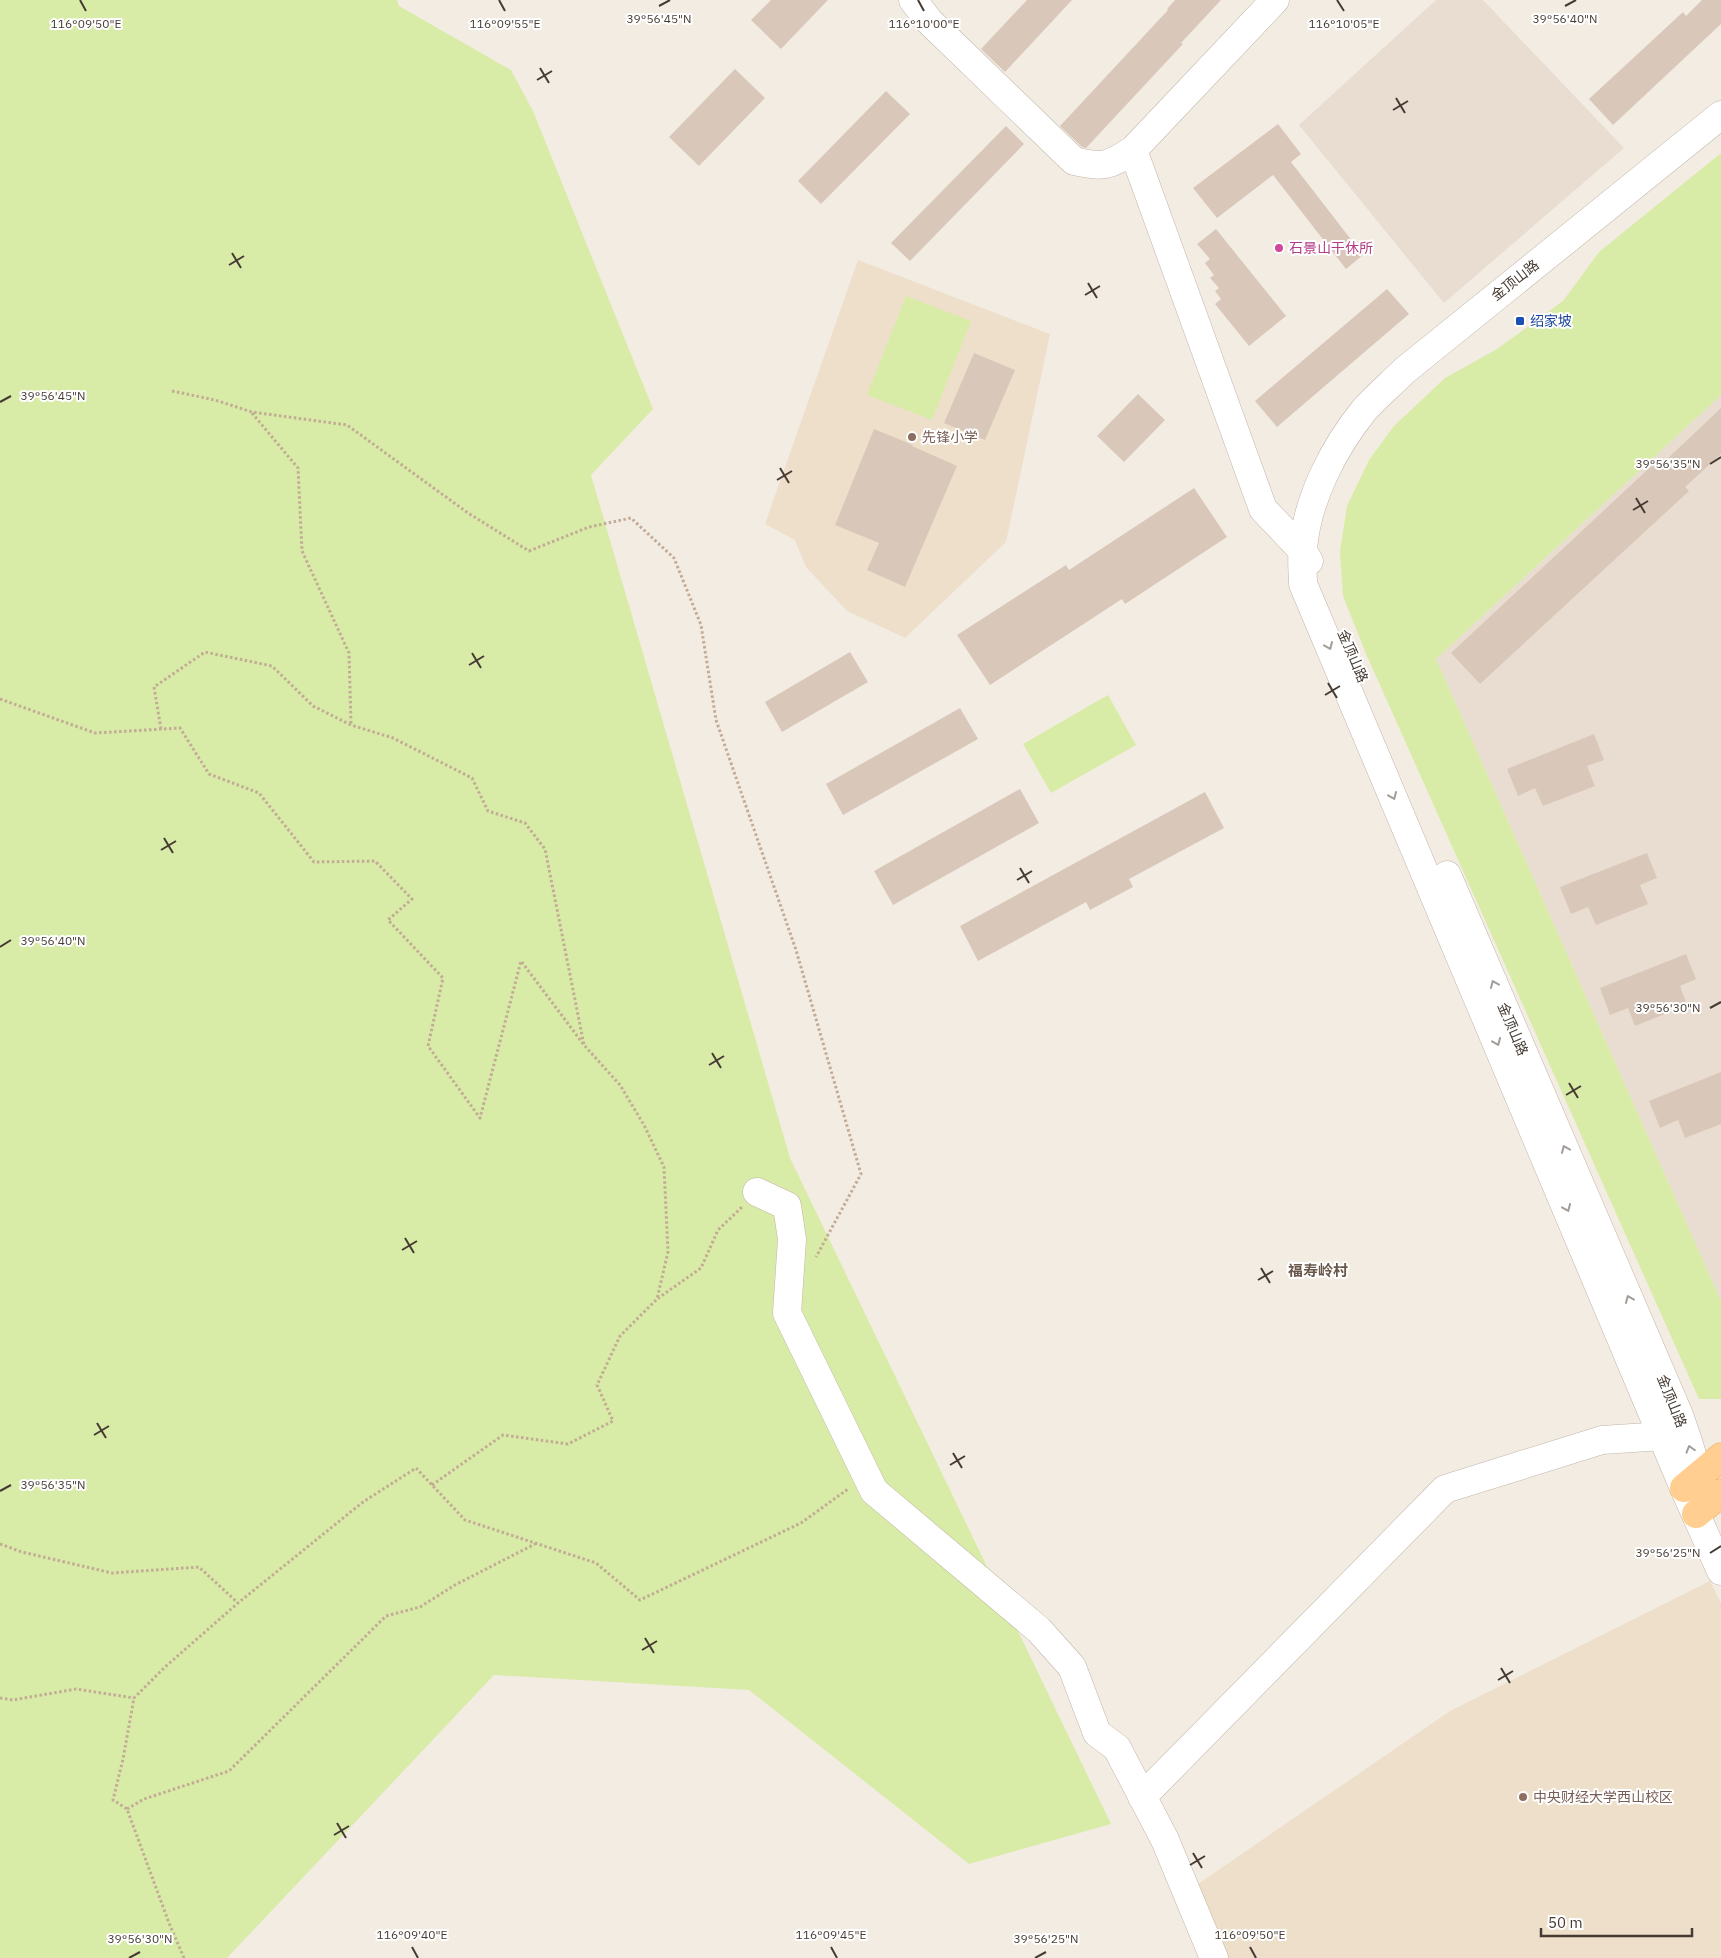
<svg xmlns="http://www.w3.org/2000/svg" width="1721" height="1958" font-family="'IBM Plex Sans','Noto Sans SC',sans-serif">
<style>
.residential{fill:#e8ddd0}
.education{fill:#eedfcb}
.green{fill:#d8eca7}
.building{fill:#d9c8ba}
.lines{fill:none;stroke-linecap:round;stroke-linejoin:round}
.minor-casing{stroke:#c2b5a8;stroke-width:29}
.major-casing{stroke:#efa956;stroke-width:29}
.path{stroke:#c3ab95;stroke-width:3;stroke-dasharray:2.5 2.5;stroke-linecap:butt}
.minor{stroke:#fff;stroke-width:28}
.major{stroke:#ffce90;stroke-width:28}
.oneway{stroke:#a29d99}
.ticks{fill:none;stroke:#463b33;stroke-width:2}
.hotel-dot{fill:#d1479c;stroke:#fff;stroke-width:2}
.transit-dot{fill:#1a4fb4;stroke:#fff;stroke-width:2}
.education-dot{fill:#8d6e63;stroke:#fff;stroke-width:2}
.labels{text-anchor:middle;stroke-width:4;stroke-linejoin:round;paint-order:stroke}
.hotel-label{font-size:14px;fill:#b23c85;stroke:#fff;text-anchor:start}
.street-label{font-size:14px;fill:#463b33;stroke:#fff}
.transit-label{font-size:14px;fill:#164399;stroke:#fff;text-anchor:start}
.education-label{font-size:14px;fill:#785e54;stroke:#fff;text-anchor:start}
.neighbourhood-label{font-size:15px;font-weight:bold;fill:#695749;stroke:#fff}
.ticks-label{font-size:12px;text-anchor:middle;fill:#463b33;stroke:#fff;stroke-width:4;stroke-linejoin:round;paint-order:stroke}
</style>
<rect width="100%" height="100%" fill="#f3ece3"/>
<path class="residential" d="M 1436,0 L 1483,0 L 1624,148 L 1444,303 L 1299,125 Z
M 1721,395 L 1721,1301 L 1436,659 Z"/>
<path class="education" d="M 858,260 L 1050,334 L 1006,542 L 905,638 L 847,611 L 806,567 L 795,540 L 765,524 Z
M 1710,1581 L 1721,1603 L 1721,1958 L 1227,1958 L 1198,1884 L 1450,1711 Z"/>
<path class="green" d="M 0,0 L 397,0 L 399,6 L 511,70 L 533,111 L 653,409 L 591,475 L 790,1158 L 1111,1824 L 969,1864 L 749,1690 L 494,1675 L 227,1958 L 0,1958 Z
M 1721,153 L 1721,395 L 1436,659 L 1721,1301 L 1721,1399 L 1699,1399 L 1367,656 L 1343,596 L 1340,551 L 1347,506 L 1369,460 L 1394,426 L 1445,378 L 1497,349 L 1563,301 L 1599,252 Z
M 906,296 L 971,321 L 932,420 L 867,395 Z
M 1108,695 L 1136,745 L 1051,793 L 1023,744 Z"/>
<path class="building" d="M 771,0 L 828,0 L 781,49 L 751,20 Z
M 1027,0 L 1072,0 L 1005,72 L 981,49 Z
M 1175,0 L 1221,0 L 1181,43 L 1183,44 L 1086,148 L 1082,147 L 1060,126 L 1168,10 L 1167,9 Z
M 1702,0 L 1721,0 L 1721,24 L 1613,125 L 1589,99 L 1683,12 L 1686,16 Z
M 735,69 L 765,98 L 699,166 L 669,137 Z
M 886,91 L 910,114 L 821,204 L 798,181 Z
M 1278,124 L 1301,154 L 1291,162 L 1363,255 L 1346,269 L 1273,175 L 1217,218 L 1193,188 Z
M 1006,126 L 1024,144 L 910,261 L 891,243 Z
M 1216,229 L 1286,316 L 1249,346 L 1215,304 L 1221,299 L 1215,291 L 1219,288 L 1210,278 L 1214,275 L 1205,263 L 1210,259 L 1197,244 Z
M 1387,289 L 1409,314 L 1277,427 L 1255,401 Z
M 974,353 L 1015,370 L 985,440 L 944,423 Z
M 1138,394 L 1165,420 L 1124,462 L 1097,436 Z
M 1721,408 L 1721,454 L 1685,487 L 1689,491 L 1480,684 L 1451,653 L 1659,459 L 1663,463 Z
M 874,429 L 913,445 L 912,446 L 957,466 L 905,587 L 867,570 L 879,543 L 835,525 Z
M 1194,488 L 1227,537 L 1125,604 L 1122,599 L 990,685 L 957,635 L 1066,565 L 1069,570 Z
M 850,652 L 868,682 L 782,732 L 765,702 Z
M 960,708 L 978,739 L 843,815 L 826,784 Z
M 1594,734 L 1604,760 L 1587,766 L 1595,786 L 1543,806 L 1535,788 L 1518,796 L 1507,769 Z
M 1020,789 L 1039,823 L 893,905 L 874,871 Z
M 1205,792 L 1224,828 L 1129,879 L 1133,887 L 1090,910 L 1086,902 L 978,961 L 960,926 Z
M 1647,853 L 1657,878 L 1640,885 L 1648,904 L 1596,925 L 1588,907 L 1571,914 L 1560,887 Z
M 1686,954 L 1696,979 L 1680,986 L 1687,1005 L 1635,1026 L 1628,1008 L 1610,1015 L 1600,988 Z
M 1721,1072 L 1721,1124 L 1685,1138 L 1678,1120 L 1660,1128 L 1649,1101 Z"/>
<g class="lines">
<g class="minor-casing">
<path id="minor" d="M 913,0 L 929,21 L 1074,161 C 1103,168 1109,166 1133,150 L 1275,0
M 1721,115 L 1404,371 C 1391,384 1377,396 1365,409 C 1334,447 1307,499 1303,549 C 1301,560 1303,572 1303,584 L 1684,1488 L 1721,1571
M 1133,150 L 1263,509 L 1302,550 L 1309,561
M 1447,875 L 1679,1415 C 1688,1441 1698,1466 1697,1494
M 757,1192 L 787,1206 L 792,1239 L 787,1313 L 874,1491 L 1039,1630 L 1072,1667 L 1097,1733 L 1117,1748 L 1165,1840 L 1214,1958
M 1142,1797 L 1445,1489 L 1602,1440 L 1663,1436"/>
</g>
<g class="major-casing">
<path id="major" d="M 1684,1488 L 1721,1457
M 1696,1514 L 1721,1493"/>
</g>
<path class="path" d="M 172,391 L 215,400 L 252,412 L 347,425 L 468,513 L 529,551 L 589,527 L 631,518 L 674,558 L 701,625 L 716,720 L 796,950 L 861,1174 L 816,1257
M 252,413 L 298,468 L 302,551 L 349,653 L 351,724
M 0,699 L 95,733 L 180,728 L 209,774 L 259,793 L 314,862 L 375,861 L 412,899 L 388,920 L 443,978 L 428,1046 L 480,1118 L 521,961 L 584,1045 L 620,1085 L 644,1125 L 664,1167 L 668,1252 L 657,1299 L 701,1268 L 718,1230 L 742,1207
M 161,729 L 154,687 L 205,652 L 272,666 L 313,706 L 351,725 L 393,738 L 472,778 L 488,811 L 525,823 L 545,849 L 584,1045
M 432,1485 L 503,1435 L 568,1444 L 613,1421 L 597,1385 L 620,1336 L 657,1299
M 0,1544 L 22,1552 L 112,1573 L 199,1567 L 238,1603
M 0,1698 L 13,1700 L 76,1689 L 134,1698
M 127,1809 L 144,1799 L 229,1771 L 386,1616 L 420,1607 L 455,1585 L 535,1544
M 184,1958 L 169,1923 L 127,1809 L 113,1800 L 123,1759 L 134,1698 L 165,1667 L 238,1603 L 363,1502 L 416,1468 L 465,1520 L 596,1563 L 640,1600 L 801,1523 L 848,1489"/>
<use href="#minor" class="minor"/>
<use href="#major" class="major"/>
</g>
<defs><path id="oneway-chevron" d="M-2-3.5L2.5 0L-2 3.5" fill="none" stroke-width="1.6" stroke-linecap="round" stroke-linejoin="round" transform="scale(1.25)"/></defs>
<g class="oneway">
<use href="#oneway-chevron" transform="translate(1329 646) rotate(67)"/>
<use href="#oneway-chevron" transform="translate(1393 796) rotate(67)"/>
<use href="#oneway-chevron" transform="translate(1494 984) rotate(-113)"/>
<use href="#oneway-chevron" transform="translate(1497 1042) rotate(67)"/>
<use href="#oneway-chevron" transform="translate(1565 1149) rotate(-113)"/>
<use href="#oneway-chevron" transform="translate(1567 1208) rotate(67)"/>
<use href="#oneway-chevron" transform="translate(1629 1299) rotate(-113)"/>
<use href="#oneway-chevron" transform="translate(1690 1449) rotate(-106)"/>
</g>
<path class="ticks" d="M 80,0 L 86,11M 499,0 L 505,11M 918,0 L 924,11M 1337,0 L 1344,11M 659,6 L 670,0M 1565,6 L 1576,0M 540,68 L 549,83M 537,80 L 552,71M 1396,98 L 1405,113M 1393,110 L 1408,101M 232,253 L 241,268M 229,265 L 244,256M 1088,283 L 1097,298M 1085,295 L 1100,286M 0,402 L 11,396M 1710,464 L 1721,457M 780,468 L 789,483M 777,480 L 792,471M 1636,498 L 1645,513M 1633,510 L 1648,501M 472,653 L 481,668M 469,665 L 484,656M 1328,683 L 1337,698M 1325,695 L 1340,686M 164,838 L 173,853M 161,850 L 176,841M 1020,868 L 1029,883M 1017,880 L 1032,871M 0,947 L 11,940M 1710,1008 L 1721,1002M 712,1053 L 721,1068M 709,1065 L 724,1056M 1569,1083 L 1578,1098M 1566,1095 L 1581,1086M 405,1238 L 414,1253M 402,1250 L 417,1241M 1261,1268 L 1270,1283M 1258,1280 L 1273,1271M 97,1423 L 106,1438M 94,1435 L 109,1426M 953,1453 L 962,1468M 950,1465 L 965,1456M 0,1491 L 11,1485M 1710,1553 L 1721,1546M 645,1638 L 654,1653M 642,1650 L 657,1641M 1501,1668 L 1510,1683M 1498,1680 L 1513,1671M 337,1823 L 346,1838M 334,1835 L 349,1826M 1193,1853 L 1202,1868M 1190,1865 L 1205,1856M 412,1947 L 418,1958M 831,1947 L 837,1958M 1250,1947 L 1256,1958M 129,1958 L 140,1952M 1035,1958 L 1046,1952"/>
<circle class="hotel-dot" cx="1279" cy="248" r="5"/>
<rect class="transit-dot" x="1515" y="316" width="10" height="10" rx="2.5"/>
<g class="education-dot">
<circle cx="912" cy="437" r="5"/>
<circle cx="1523" cy="1797" r="5"/>
</g>
<g class="labels">
<g class="hotel-label">
<text x="1289" y="253">石景山干休所</text>
</g>
<g class="street-label">
<text transform="translate(1515 280) rotate(-38)" y="5">金顶山路</text>
<text transform="translate(1353 656) rotate(67)" y="5">金顶山路</text>
<text transform="translate(1513 1029) rotate(67)" y="5">金顶山路</text>
<text transform="translate(1672 1401) rotate(68)" y="5">金顶山路</text>
</g>
<g class="transit-label">
<text x="1530" y="326">绍家坡</text>
</g>
<g class="education-label">
<text x="922" y="442">先锋小学</text>
<text x="1533" y="1802">中央财经大学西山校区</text>
</g>
<g class="neighbourhood-label">
<text x="1318" y="1276">福寿岭村</text>
</g>
</g>
<g class="ticks-label">
<text x="659" y="23">39°56'45"N</text>
<text x="1565" y="23">39°56'40"N</text>
<text x="86" y="28">116°09'50"E</text>
<text x="1344" y="28">116°10'05"E</text>
<text x="505" y="28">116°09'55"E</text>
<text x="924" y="28">116°10'00"E</text>
<text x="53" y="400">39°56'45"N</text>
<text x="1668" y="468">39°56'35"N</text>
<text x="53" y="945">39°56'40"N</text>
<text x="1668" y="1012">39°56'30"N</text>
<text x="53" y="1489">39°56'35"N</text>
<text x="1668" y="1557">39°56'25"N</text>
<text x="412" y="1939">116°09'40"E</text>
<text x="831" y="1939">116°09'45"E</text>
<text x="1250" y="1939">116°09'50"E</text>
<text x="140" y="1943">39°56'30"N</text>
<text x="1046" y="1943">39°56'25"N</text>
</g>
<path d="M1541 1928v8h151v-8" fill="none" stroke="#463b33" stroke-width="2.5"/>
<text x="1548" y="1928" font-size="15" fill="#463b33" stroke="#ffffff" stroke-width="4" paint-order="stroke">50 m</text>
</svg>
